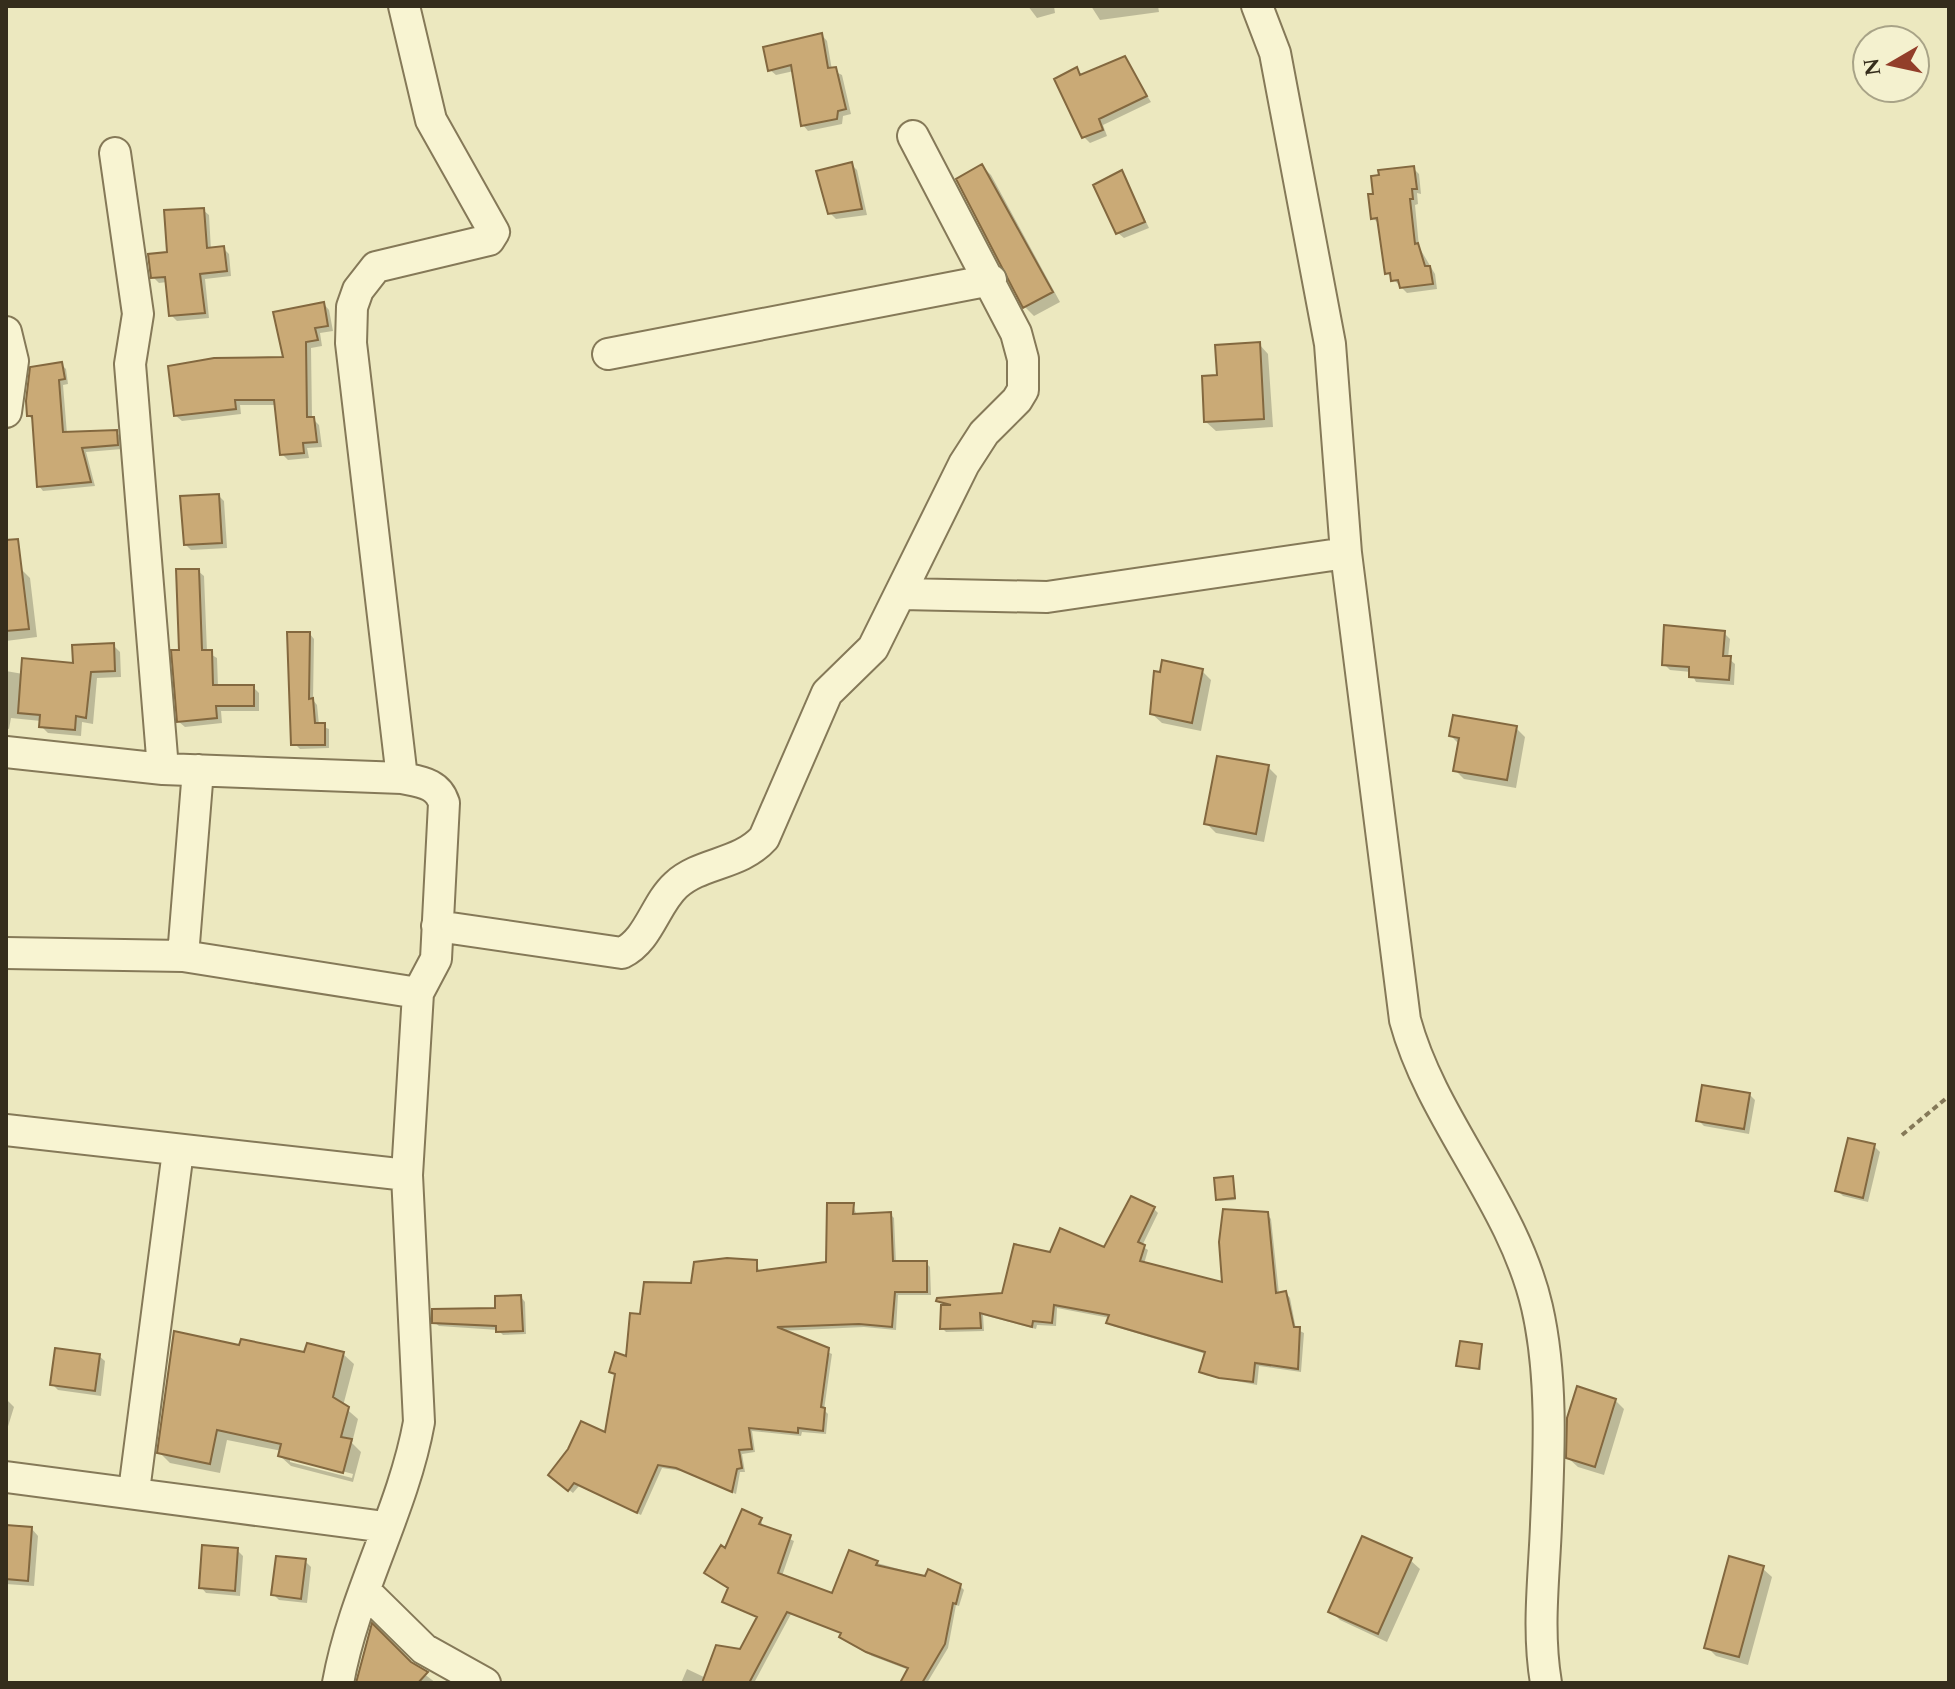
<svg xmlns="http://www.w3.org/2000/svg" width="1955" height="1689" font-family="Spectral,serif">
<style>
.shadow{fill:#0003;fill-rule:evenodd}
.building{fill:#caaa76;stroke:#83683f;stroke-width:2}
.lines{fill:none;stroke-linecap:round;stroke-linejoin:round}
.minor-casing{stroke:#857958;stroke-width:34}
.path{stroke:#857958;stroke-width:4;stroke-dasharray:6 4;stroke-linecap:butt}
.minor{stroke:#f8f4d2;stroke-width:30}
</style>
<rect width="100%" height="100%" fill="#ece8bf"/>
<path class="shadow" d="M 1028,6 L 1054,6 L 1055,13 L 1037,18 Z
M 1091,6 L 1158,6 L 1159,12 L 1100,20 Z
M 822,35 L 827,41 L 832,70 L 842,75 L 851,114 L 843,116 L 842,124 L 808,131 L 803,125 L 794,71 L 776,75 L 770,70 Z
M 1124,58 L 1151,102 L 1103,125 L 1107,136 L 1090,143 L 1084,137 L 1077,69 L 1083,76 Z
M 851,164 L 857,170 L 867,215 L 836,219 L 830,213 Z
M 982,166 L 991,175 L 1060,302 L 1034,316 L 1025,307 L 958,179 Z
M 1413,168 L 1419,174 L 1421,194 L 1417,193 L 1418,204 L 1415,205 L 1419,247 L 1435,274 L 1437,289 L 1407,293 L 1387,273 L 1379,224 L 1373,218 L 1373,177 Z
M 1122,172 L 1149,228 L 1124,238 L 1118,233 Z
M 203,210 L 209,215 L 211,250 L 223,248 L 229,254 L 231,276 L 205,279 L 209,318 L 177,321 L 171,315 L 167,282 L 159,283 L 153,277 Z
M 324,304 L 329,310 L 333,331 L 320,333 L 322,346 L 311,348 L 312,418 L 319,425 L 322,447 L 307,448 L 309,458 L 288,460 L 282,454 L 277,405 L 240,405 L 241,414 L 182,421 L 176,416 L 285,359 Z
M 1259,344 L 1268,354 L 1273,427 L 1216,431 L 1206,422 L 1219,377 Z
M 61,364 L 66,369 L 68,384 L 63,385 L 67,434 L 116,432 L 121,437 L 122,449 L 86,452 L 95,486 L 43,491 L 39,486 L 34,421 L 29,416 Z
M 219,496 L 224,501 L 227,548 L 191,550 L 185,544 Z
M 21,569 L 30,578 L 37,637 L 6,641 L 6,571 Z
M 198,571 L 204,576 L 207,652 L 217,658 L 218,687 L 253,687 L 259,693 L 259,711 L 221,711 L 222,723 L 185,727 L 179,722 Z
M 1724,633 L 1730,639 L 1728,658 L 1735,664 L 1734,685 L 1696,682 L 1691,672 L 1670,670 L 1664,664 Z
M 289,634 L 310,634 L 314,639 L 313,700 L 317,705 L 319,725 L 329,729 L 329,748 L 300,749 L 295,744 Z
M 113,645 L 120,652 L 121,677 L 97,678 L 93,724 L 82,722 L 81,736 L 48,733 L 41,726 L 41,721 L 11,718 L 9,729 L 6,728 L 6,671 L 23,674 L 75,665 Z
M 1202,671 L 1211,680 L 1201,731 L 1162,723 L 1152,714 Z
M 1516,728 L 1525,737 L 1516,788 L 1464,779 L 1455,770 L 1460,745 L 1451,736 Z
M 1268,767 L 1277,776 L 1264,842 L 1216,833 L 1207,824 Z
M 1749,1094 L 1755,1100 L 1749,1134 L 1704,1126 L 1698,1120 Z
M 1874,1146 L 1880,1152 L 1868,1202 L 1843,1196 L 1838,1191 Z
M 1232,1178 L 1236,1200 L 1220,1201 L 1218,1199 Z
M 853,1205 L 857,1216 L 890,1214 L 894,1218 L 896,1263 L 926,1263 L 930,1267 L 931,1295 L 898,1295 L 896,1330 L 864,1327 L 780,1331 L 832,1354 L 824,1410 L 828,1414 L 826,1434 L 802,1432 L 801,1436 L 752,1431 L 755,1452 L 742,1454 L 745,1472 L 740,1472 L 736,1494 L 682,1471 L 662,1468 L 641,1515 L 579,1486 L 573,1493 L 555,1479 L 606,1435 L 615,1375 L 611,1371 L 628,1358 L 642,1316 L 693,1285 L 756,1262 L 760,1273 L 828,1264 Z
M 1154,1209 L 1158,1213 L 1142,1246 L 1148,1250 L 1144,1264 L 1225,1284 L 1267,1214 L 1271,1219 L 1279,1294 L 1286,1293 L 1290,1298 L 1296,1329 L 1304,1333 L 1301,1372 L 1259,1366 L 1257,1385 L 1205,1375 L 1201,1371 L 1206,1354 L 1113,1326 L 1110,1318 L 1057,1308 L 1056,1326 L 1037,1325 L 1036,1329 L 983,1315 L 984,1331 L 946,1332 L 942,1328 L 943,1305 L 938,1300 L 1004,1295 L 1051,1254 L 1105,1250 Z
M 521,1297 L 525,1302 L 526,1334 L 503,1335 L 498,1330 L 439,1326 L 434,1322 L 498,1310 Z
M 1481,1346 L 1481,1370 L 1459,1365 Z
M 241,1347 L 306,1354 L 343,1354 L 354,1364 L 343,1406 L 358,1419 L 352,1443 L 361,1452 L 353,1482 L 291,1466 L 280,1456 L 282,1451 L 227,1440 L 220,1473 L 170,1463 L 159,1452 ZM 290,1457 L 353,1474 L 352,1478 L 290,1462 Z
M 99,1356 L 105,1361 L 101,1396 L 58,1390 L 53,1385 Z
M 6,1399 L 14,1407 L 6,1433 Z
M 1615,1400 L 1624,1409 L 1604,1475 L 1578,1467 L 1568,1458 Z
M 761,1520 L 763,1527 L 794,1541 L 782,1576 L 833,1595 L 877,1563 L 960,1586 L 964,1590 L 959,1606 L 956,1605 L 948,1648 L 927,1683 L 902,1683 L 909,1670 L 872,1656 L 845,1641 L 843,1634 L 791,1614 L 754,1683 L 681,1683 L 687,1669 L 706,1678 L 741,1651 L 759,1618 L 724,1601 L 730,1589 L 726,1551 Z
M 6,1527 L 32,1529 L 38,1536 L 34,1586 L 6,1584 Z
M 237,1550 L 243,1556 L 240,1596 L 206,1593 L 201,1587 Z
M 1410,1560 L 1420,1569 L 1387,1642 L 1340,1620 L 1331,1611 Z
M 305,1561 L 311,1567 L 307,1603 L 279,1600 L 273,1594 Z
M 1762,1568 L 1772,1577 L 1748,1665 L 1716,1656 L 1707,1647 Z
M 410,1663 L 436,1683 L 359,1683 Z"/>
<path class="building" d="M 822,33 L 828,68 L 836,67 L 846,109 L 838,111 L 837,119 L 801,126 L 791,65 L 768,71 L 763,47 Z
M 1125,56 L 1147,96 L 1099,119 L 1103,130 L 1082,138 L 1054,79 L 1077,67 L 1080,75 Z
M 852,162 L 862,209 L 828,214 L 816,171 Z
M 982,164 L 1053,292 L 1023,308 L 956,179 Z
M 1414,166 L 1417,189 L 1412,189 L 1413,199 L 1410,199 L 1415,244 L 1418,243 L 1425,266 L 1430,266 L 1433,284 L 1400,288 L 1398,280 L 1391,281 L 1390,273 L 1385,274 L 1377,218 L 1371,219 L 1368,194 L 1373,194 L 1371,176 L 1379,175 L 1378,170 Z
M 1122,170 L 1145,222 L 1116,234 L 1093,185 Z
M 204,208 L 207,248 L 224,246 L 227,271 L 200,274 L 205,313 L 169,316 L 165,277 L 151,278 L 148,254 L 167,252 L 164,210 Z
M 324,302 L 328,326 L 315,328 L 318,340 L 306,342 L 307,417 L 314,417 L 317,442 L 303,443 L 304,453 L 280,455 L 274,400 L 235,400 L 236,409 L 174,416 L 168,366 L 214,358 L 283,357 L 273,312 Z
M 1260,342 L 1264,419 L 1204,422 L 1202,376 L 1217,375 L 1215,345 Z
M 62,362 L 65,379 L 59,380 L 63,432 L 117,430 L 118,445 L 82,448 L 91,482 L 37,487 L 32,416 L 27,416 L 26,401 L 30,367 Z
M 219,494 L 222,543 L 184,545 L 180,496 Z
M 18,539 L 29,629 L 6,631 L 6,540 Z
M 176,569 L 199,569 L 202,650 L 212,650 L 213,685 L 254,685 L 254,706 L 216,706 L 217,718 L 177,722 L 171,650 L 179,650 Z
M 1664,625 L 1725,631 L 1723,656 L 1731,656 L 1729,680 L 1689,677 L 1689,667 L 1662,665 Z
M 287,632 L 310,632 L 309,699 L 313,698 L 315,723 L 325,723 L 325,745 L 291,745 Z
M 114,643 L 115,671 L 91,672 L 86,718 L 76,716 L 75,730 L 39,727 L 40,715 L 18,713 L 22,658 L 73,663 L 72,645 Z
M 1162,660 L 1203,669 L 1192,723 L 1150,714 L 1154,671 L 1160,672 Z
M 1453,715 L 1517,726 L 1507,780 L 1453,771 L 1459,738 L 1449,736 Z
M 1217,756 L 1269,765 L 1256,834 L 1204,824 Z
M 1702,1085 L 1750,1093 L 1744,1129 L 1696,1121 Z
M 1848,1138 L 1875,1144 L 1863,1198 L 1835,1191 Z
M 1233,1176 L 1235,1198 L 1216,1200 L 1214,1178 Z
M 1131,1196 L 1155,1207 L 1138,1242 L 1145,1245 L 1140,1261 L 1222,1282 L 1219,1242 L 1223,1209 L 1268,1212 L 1276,1293 L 1286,1291 L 1294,1327 L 1300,1327 L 1298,1369 L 1255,1363 L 1253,1382 L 1219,1378 L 1199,1372 L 1205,1352 L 1106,1323 L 1109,1315 L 1054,1305 L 1052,1323 L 1033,1321 L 1032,1327 L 980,1313 L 981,1328 L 940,1329 L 941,1305 L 951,1305 L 936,1301 L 937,1298 L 1002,1293 L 1014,1244 L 1050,1252 L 1060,1228 L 1104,1247 Z
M 827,1203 L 854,1203 L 853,1214 L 891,1212 L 893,1261 L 927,1261 L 927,1292 L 895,1292 L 892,1327 L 859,1324 L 777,1327 L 829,1348 L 821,1407 L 825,1408 L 823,1431 L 798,1428 L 798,1433 L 749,1428 L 752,1449 L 739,1450 L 742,1468 L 737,1469 L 732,1492 L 676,1468 L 658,1465 L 637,1513 L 574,1483 L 568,1491 L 548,1475 L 568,1449 L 581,1421 L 605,1432 L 615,1374 L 609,1372 L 615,1352 L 626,1356 L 630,1313 L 640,1314 L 644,1282 L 691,1283 L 694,1262 L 727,1258 L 757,1260 L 757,1271 L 826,1262 Z
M 521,1295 L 523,1331 L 496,1332 L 496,1326 L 432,1323 L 432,1309 L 495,1308 L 495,1296 Z
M 174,1331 L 239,1345 L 241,1339 L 304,1352 L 307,1343 L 344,1352 L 333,1397 L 349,1407 L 341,1437 L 352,1439 L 343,1473 L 278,1456 L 281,1444 L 217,1430 L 210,1464 L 157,1453 Z
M 1460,1341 L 1482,1344 L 1479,1369 L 1456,1366 Z
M 55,1348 L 100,1354 L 95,1391 L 50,1385 Z
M 1577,1386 L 1616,1399 L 1595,1467 L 1566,1458 L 1567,1418 Z
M 742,1509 L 762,1518 L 759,1524 L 791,1535 L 778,1573 L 832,1593 L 849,1550 L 878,1561 L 876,1565 L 925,1576 L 928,1569 L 961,1584 L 956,1604 L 953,1603 L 945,1644 L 922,1683 L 900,1683 L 908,1668 L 866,1652 L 839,1637 L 841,1633 L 787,1612 L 749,1683 L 702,1683 L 716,1645 L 740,1649 L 757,1617 L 722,1602 L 728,1588 L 704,1573 L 721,1545 L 725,1548 Z
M 6,1525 L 32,1527 L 28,1581 L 6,1579 Z
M 1362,1536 L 1412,1558 L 1378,1634 L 1328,1612 Z
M 202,1545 L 238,1548 L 235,1591 L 199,1588 Z
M 276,1556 L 306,1559 L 301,1599 L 271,1595 Z
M 1729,1556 L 1764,1566 L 1739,1657 L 1704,1648 Z
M 372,1623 L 411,1662 L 428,1672 L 418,1683 L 356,1683 Z"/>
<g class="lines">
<g class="minor-casing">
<path id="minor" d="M 1257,6 L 1275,53 L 1330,344 L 1346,553 L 1405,1020 C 1432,1120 1513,1203 1537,1307 C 1553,1377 1549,1454 1546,1525 C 1544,1579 1537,1629 1546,1683
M 115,153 L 138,314 L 130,364 L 163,769
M 6,332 L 13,361 L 6,412
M 608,354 L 991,280
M 902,594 L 1047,597 L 1346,553
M 6,752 L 163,769 L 402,778 C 421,782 438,783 444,803 L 436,959 L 418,993
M 402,778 L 351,343 L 352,307 L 358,290 L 376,267 L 489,240 L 494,232 L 431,120 L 404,6
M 437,926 L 622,953 C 649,940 655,904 676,885 C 701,862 740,865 764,838 L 827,693 L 873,648 L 964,464 L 984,433 L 1017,400 L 1023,390 L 1023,359 L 1016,333 L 913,136
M 6,953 L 183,956 L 418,993 L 407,1175 L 6,1130
M 183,956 L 198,770
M 6,1477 L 385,1527
M 134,1491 L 178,1151
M 365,1591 L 424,1649 L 485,1683
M 338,1683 C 354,1593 403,1511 419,1422 L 407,1175"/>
</g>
<path class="path" d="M 1902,1135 L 1949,1096"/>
<use href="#minor" class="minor"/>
</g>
<rect width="1955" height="1689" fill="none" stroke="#352d1c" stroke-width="16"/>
<g transform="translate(1891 64) rotate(261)"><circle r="38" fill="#f4f1cf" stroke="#a8a387" stroke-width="2"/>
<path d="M0-6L14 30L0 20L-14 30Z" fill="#923e2a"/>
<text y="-12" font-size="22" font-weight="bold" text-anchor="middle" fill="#352d1c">N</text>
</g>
</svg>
